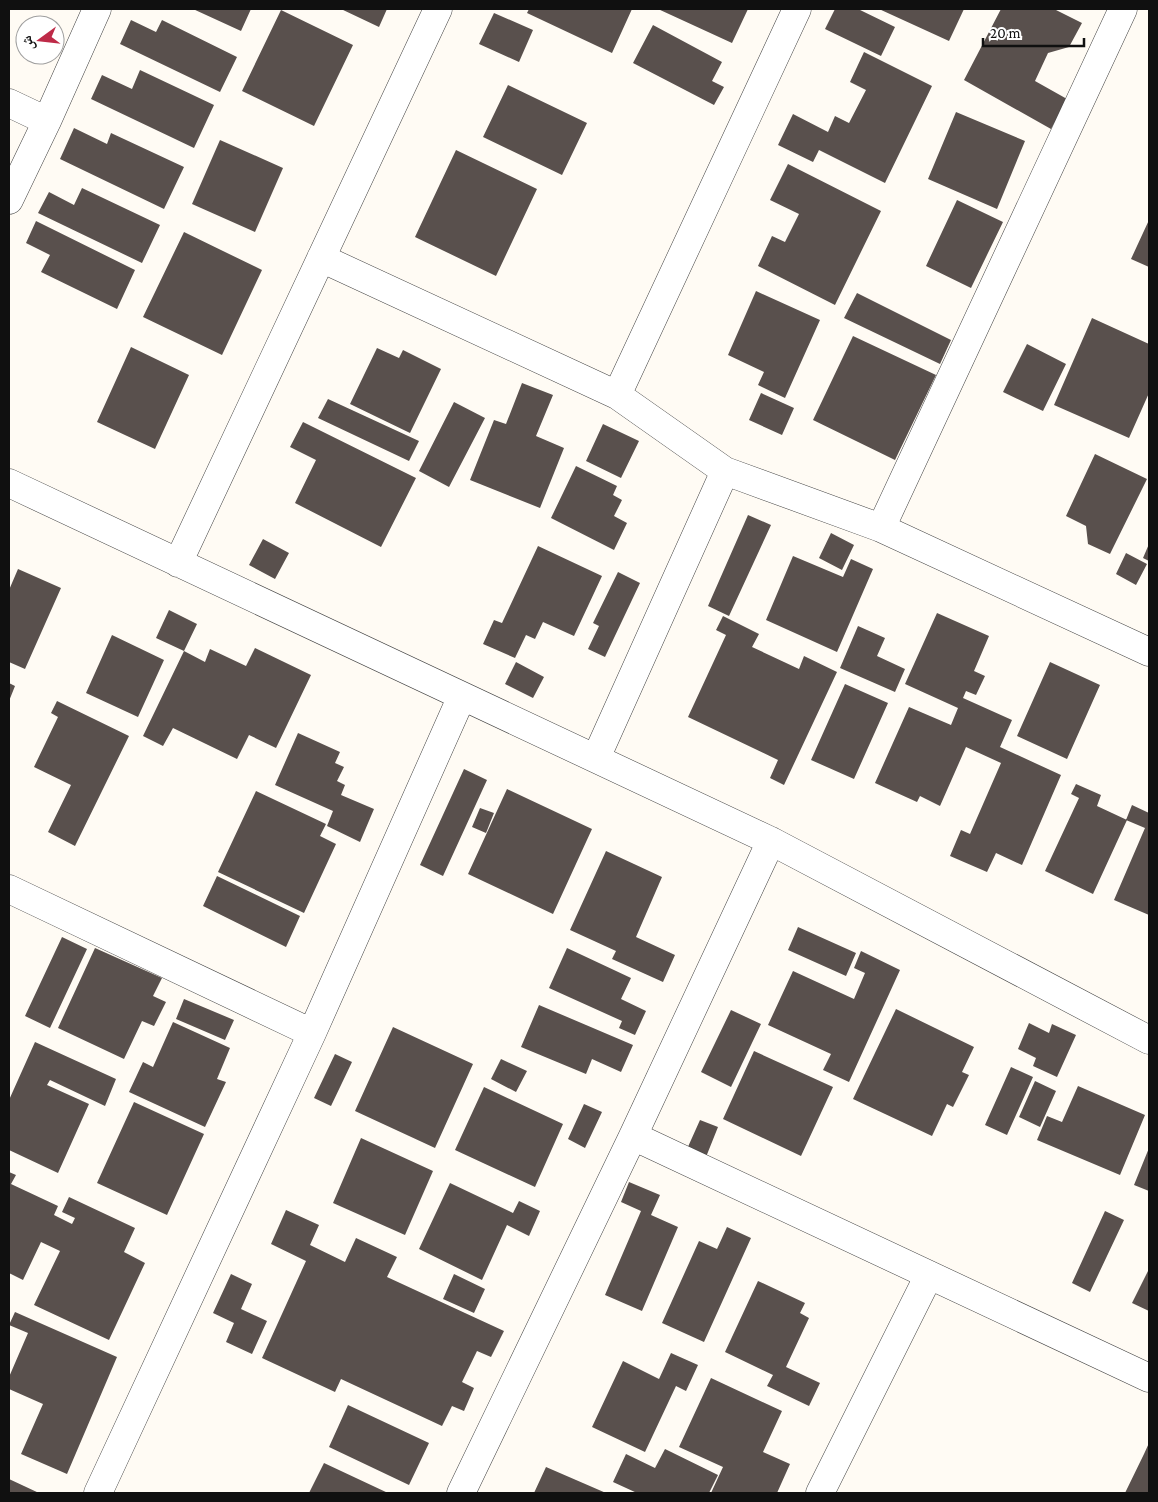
<svg xmlns="http://www.w3.org/2000/svg" width="1158" height="1502" font-family="'Crimson Pro','Noto Naskh Arabic',serif">
<style>
.building{fill:#59504d}
.lines{fill:none;stroke-linecap:round;stroke-linejoin:round}
.street-casing{stroke:#434343;stroke-width:29}
.street{stroke:#fff;stroke-width:28}
</style>
<rect width="100%" height="100%" fill="#fffbf4"/>
<path class="building" d="M 193,9 L 251,9 L 241,31 Z
M 341,9 L 387,9 L 379,27 Z
M 529,9 L 632,9 L 612,53 L 527,13 Z
M 658,9 L 748,9 L 732,43 Z
M 835,9 L 858,9 L 895,27 L 881,56 L 825,29 Z
M 879,9 L 964,9 L 949,41 Z
M 1001,9 L 1054,9 L 1082,23 L 1069,47 L 1048,53 L 1035,81 L 1067,99 L 1051,129 L 964,80 Z
M 281,10 L 353,45 L 314,126 L 242,91 Z
M 494,13 L 533,30 L 519,62 L 479,44 Z
M 131,20 L 156,32 L 162,20 L 237,57 L 220,92 L 120,44 Z
M 653,25 L 722,62 L 712,81 L 724,87 L 714,105 L 633,63 Z
M 864,52 L 932,86 L 885,183 L 819,150 L 813,162 L 778,145 L 793,114 L 828,132 L 835,116 L 849,123 L 866,90 L 850,82 Z
M 140,70 L 214,105 L 194,148 L 91,99 L 102,75 L 132,89 Z
M 508,85 L 587,123 L 562,175 L 483,137 Z
M 956,112 L 1025,141 L 997,209 L 928,179 Z
M 74,128 L 107,144 L 111,133 L 184,167 L 164,209 L 60,159 Z
M 220,140 L 283,168 L 255,232 L 192,204 Z
M 456,150 L 537,189 L 496,276 L 415,237 Z
M 788,164 L 881,211 L 835,305 L 758,266 L 772,236 L 785,242 L 799,214 L 770,200 Z
M 82,188 L 160,225 L 142,263 L 38,213 L 49,192 L 74,205 Z
M 957,200 L 1003,222 L 971,288 L 926,266 Z
M 1149,220 L 1149,267 L 1131,259 Z
M 36,221 L 135,270 L 117,309 L 41,272 L 50,255 L 26,243 Z
M 184,232 L 262,270 L 222,355 L 143,317 Z
M 756,291 L 820,320 L 785,398 L 758,385 L 764,372 L 728,355 Z
M 857,293 L 951,340 L 940,364 L 844,318 Z
M 1092,318 L 1149,344 L 1149,393 L 1129,438 L 1054,405 Z
M 853,336 L 936,375 L 895,460 L 813,420 Z
M 1027,344 L 1066,364 L 1043,411 L 1003,392 Z
M 131,347 L 189,375 L 155,449 L 97,422 Z
M 377,348 L 399,358 L 403,350 L 441,369 L 410,433 L 350,404 Z
M 522,383 L 553,395 L 536,436 L 564,448 L 540,508 L 470,480 L 494,420 L 506,424 Z
M 761,393 L 794,408 L 782,435 L 749,420 Z
M 328,399 L 419,441 L 409,461 L 318,418 Z
M 454,402 L 485,418 L 449,487 L 419,471 Z
M 303,422 L 416,478 L 381,547 L 295,503 L 316,460 L 290,447 Z
M 603,424 L 639,441 L 621,478 L 586,461 Z
M 1095,454 L 1147,479 L 1110,554 L 1088,544 L 1086,526 L 1066,516 Z
M 576,466 L 617,486 L 613,495 L 622,500 L 614,516 L 627,523 L 614,550 L 551,518 Z
M 748,515 L 771,525 L 729,616 L 708,606 Z
M 831,533 L 854,545 L 842,570 L 819,558 Z
M 263,539 L 289,553 L 275,579 L 249,565 Z
M 1149,544 L 1149,561 L 1143,558 Z
M 538,546 L 602,576 L 574,636 L 543,622 L 535,639 L 526,635 L 515,658 L 483,644 L 494,620 L 502,623 Z
M 1126,553 L 1147,564 L 1136,585 L 1116,574 Z
M 793,556 L 843,577 L 851,559 L 873,569 L 837,652 L 766,620 Z
M 18,569 L 61,588 L 25,669 L 9,662 L 9,590 Z
M 618,572 L 640,583 L 605,657 L 588,649 L 599,626 L 593,623 Z
M 169,610 L 197,624 L 184,651 L 156,638 Z
M 937,613 L 989,636 L 974,671 L 985,676 L 976,695 L 966,691 L 963,698 L 1012,720 L 1000,747 L 1061,775 L 1022,865 L 996,853 L 987,872 L 950,856 L 961,830 L 970,834 L 1001,763 L 966,747 L 940,806 L 920,796 L 917,802 L 875,783 L 909,707 L 951,725 L 958,708 L 905,684 Z
M 723,616 L 759,634 L 752,647 L 799,669 L 804,656 L 837,672 L 784,785 L 770,778 L 778,760 L 688,717 L 726,635 L 716,630 Z
M 858,626 L 885,638 L 877,656 L 905,669 L 895,692 L 840,668 Z
M 112,635 L 164,660 L 138,717 L 86,693 Z
M 255,648 L 311,675 L 276,748 L 249,735 L 237,759 L 173,728 L 163,746 L 143,736 L 184,651 L 205,662 L 210,649 L 246,666 Z
M 516,662 L 544,677 L 533,698 L 505,684 Z
M 1050,662 L 1100,685 L 1067,759 L 1017,736 Z
M 9,683 L 15,686 L 9,701 Z
M 845,684 L 888,703 L 854,779 L 811,760 Z
M 57,701 L 129,736 L 75,846 L 48,832 L 71,785 L 34,767 L 58,717 L 51,713 Z
M 298,733 L 340,752 L 335,763 L 344,767 L 337,781 L 345,785 L 341,795 L 374,809 L 360,842 L 327,826 L 333,811 L 275,785 Z
M 464,769 L 487,780 L 443,876 L 420,865 Z
M 1076,784 L 1101,795 L 1097,806 L 1127,820 L 1093,894 L 1045,871 L 1079,798 L 1071,794 Z
M 507,789 L 592,829 L 553,914 L 468,874 Z
M 256,791 L 326,824 L 320,836 L 336,844 L 304,913 L 218,872 Z
M 1132,805 L 1149,813 L 1149,915 L 1114,900 L 1145,828 L 1126,820 Z
M 480,808 L 494,813 L 486,833 L 472,827 Z
M 606,851 L 662,877 L 636,937 L 675,955 L 663,982 L 612,959 L 616,951 L 570,930 Z
M 217,876 L 300,916 L 286,947 L 203,906 Z
M 798,927 L 856,953 L 846,976 L 788,950 Z
M 62,937 L 87,949 L 50,1028 L 25,1016 Z
M 95,948 L 162,978 L 153,996 L 166,1002 L 154,1026 L 142,1021 L 124,1059 L 58,1028 Z
M 567,948 L 631,978 L 621,999 L 646,1011 L 635,1035 L 619,1028 L 622,1021 L 549,988 Z
M 861,951 L 900,970 L 849,1082 L 823,1070 L 831,1054 L 768,1025 L 793,971 L 854,999 L 865,973 L 854,968 Z
M 184,999 L 234,1020 L 225,1040 L 176,1019 Z
M 539,1005 L 633,1045 L 621,1072 L 592,1059 L 586,1074 L 521,1047 Z
M 896,1009 L 974,1047 L 962,1072 L 969,1075 L 953,1107 L 947,1104 L 932,1136 L 853,1099 Z
M 731,1010 L 761,1024 L 731,1087 L 701,1072 Z
M 173,1022 L 230,1048 L 217,1079 L 226,1082 L 205,1127 L 129,1092 L 143,1062 L 153,1067 Z
M 1029,1023 L 1049,1033 L 1052,1024 L 1076,1035 L 1057,1077 L 1033,1066 L 1036,1058 L 1018,1049 Z
M 393,1027 L 473,1064 L 435,1148 L 355,1111 Z
M 35,1042 L 116,1079 L 105,1106 L 50,1080 L 47,1085 L 89,1104 L 58,1173 L 9,1150 L 9,1100 Z
M 754,1051 L 833,1087 L 801,1156 L 723,1119 Z
M 335,1054 L 352,1062 L 331,1106 L 314,1098 Z
M 501,1059 L 527,1071 L 516,1092 L 491,1079 Z
M 1011,1067 L 1033,1077 L 1007,1135 L 985,1125 Z
M 1035,1081 L 1056,1091 L 1040,1127 L 1019,1117 Z
M 1078,1086 L 1145,1115 L 1120,1175 L 1037,1140 L 1047,1116 L 1062,1122 Z
M 484,1087 L 563,1124 L 535,1187 L 455,1150 Z
M 134,1102 L 204,1134 L 167,1215 L 97,1183 Z
M 584,1104 L 602,1112 L 585,1148 L 568,1139 Z
M 700,1120 L 718,1127 L 706,1157 L 687,1149 Z
M 361,1138 L 433,1171 L 405,1235 L 333,1203 Z
M 1149,1148 L 1149,1191 L 1134,1185 Z
M 9,1172 L 16,1175 L 11,1184 L 58,1206 L 54,1215 L 72,1224 L 75,1218 L 62,1212 L 69,1197 L 135,1228 L 124,1252 L 145,1263 L 109,1340 L 34,1305 L 60,1251 L 41,1242 L 23,1280 L 9,1273 Z
M 629,1182 L 660,1195 L 651,1215 L 678,1227 L 642,1311 L 605,1295 L 641,1211 L 621,1202 Z
M 450,1183 L 513,1213 L 519,1201 L 540,1211 L 529,1236 L 507,1225 L 482,1280 L 419,1249 Z
M 286,1210 L 319,1225 L 310,1245 L 345,1262 L 356,1238 L 397,1257 L 387,1277 L 504,1331 L 491,1357 L 477,1351 L 462,1382 L 474,1388 L 464,1411 L 452,1406 L 442,1426 L 341,1379 L 335,1392 L 262,1358 L 306,1261 L 271,1244 Z
M 1105,1211 L 1124,1220 L 1090,1292 L 1072,1283 Z
M 727,1227 L 751,1238 L 704,1342 L 662,1323 L 699,1241 L 717,1249 Z
M 1149,1269 L 1149,1311 L 1132,1303 Z
M 231,1274 L 252,1284 L 241,1309 L 267,1321 L 252,1354 L 226,1342 L 234,1323 L 213,1313 Z
M 454,1274 L 485,1289 L 474,1313 L 443,1299 Z
M 758,1281 L 805,1303 L 800,1313 L 809,1318 L 786,1367 L 820,1383 L 809,1406 L 767,1386 L 773,1375 L 725,1352 Z
M 15,1312 L 117,1357 L 67,1474 L 21,1454 L 43,1404 L 9,1389 L 9,1377 L 28,1333 L 9,1325 Z
M 671,1353 L 698,1365 L 686,1391 L 676,1386 L 645,1452 L 592,1427 L 623,1361 L 659,1379 Z
M 711,1378 L 782,1411 L 763,1452 L 790,1464 L 777,1493 L 711,1493 L 723,1467 L 679,1447 Z
M 348,1405 L 429,1443 L 409,1485 L 329,1447 Z
M 1149,1443 L 1149,1493 L 1125,1493 L 1144,1454 Z
M 665,1449 L 718,1475 L 709,1493 L 637,1493 L 613,1482 L 626,1454 L 655,1468 Z
M 324,1463 L 388,1493 L 309,1493 Z
M 546,1467 L 606,1493 L 534,1493 Z
M 9,1479 L 39,1493 L 9,1493 Z"/>
<g class="lines">
<g class="street-casing">
<path id="street" d="M 9,103 L 47,121
M 9,200 L 47,121 L 97,9
M 321,258 L 617,395 L 725,471 L 881,528 L 1149,652
M 617,395 L 797,9
M 9,483 L 771,841 L 1149,1040
M 881,528 L 1123,9
M 178,563 L 438,9
M 596,758 L 725,471
M 9,889 L 312,1033
M 633,1136 L 1149,1378
M 98,1493 L 312,1033 L 462,696
M 461,1493 L 633,1136 L 771,841
M 820,1493 L 929,1275"/>
</g>
<use href="#street" class="street"/>
</g>
<rect width="1158" height="1502" fill="none" stroke="#101010" stroke-width="20"/>
<g transform="translate(40 40) rotate(255)"><circle r="24" fill="#ffffff" stroke="#9f9f9f"/>
<path d="M0-4L9 19L0 12L-9 19Z" fill="#be2a48"/>
<text y="-8" font-size="14" font-weight="bold" text-anchor="middle" fill="#101010">ش</text>
</g>
<path d="M983 38v8h101v-8" fill="none" stroke="#101010" stroke-width="2.5"/>
<text x="990" y="38" font-size="15" fill="#101010" stroke="#ffffff" stroke-width="4" paint-order="stroke">20 m</text>
</svg>
